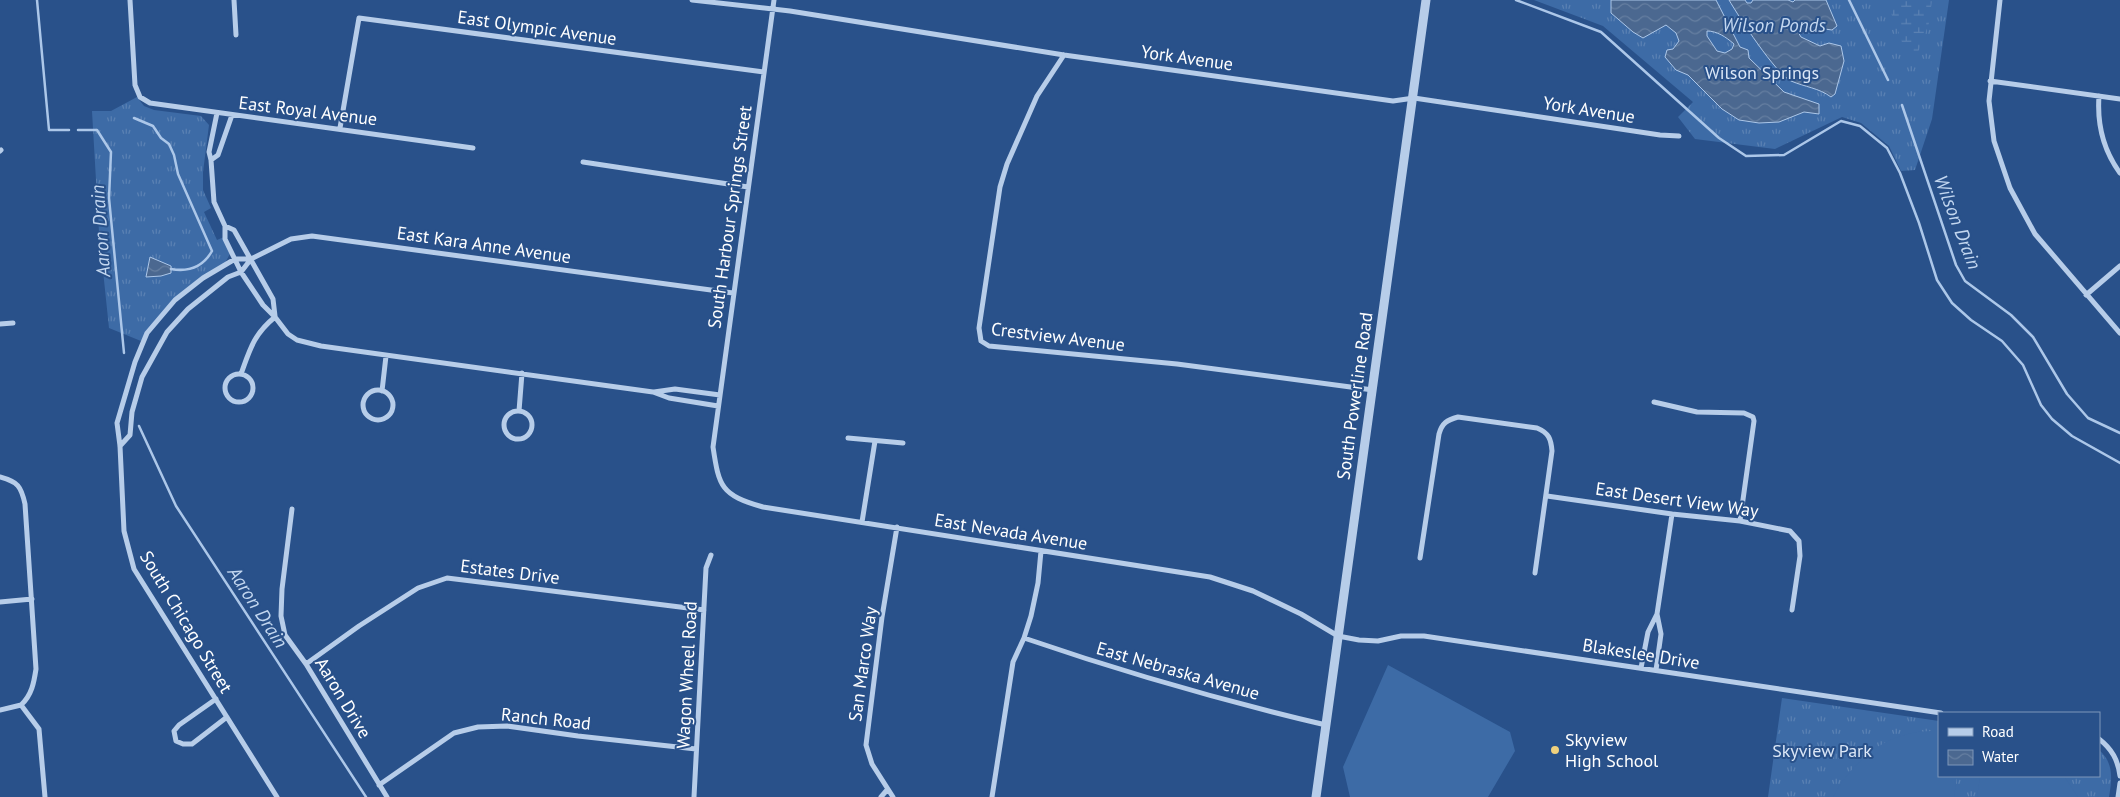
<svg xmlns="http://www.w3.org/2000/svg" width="2120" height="797" font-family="'PT Sans',sans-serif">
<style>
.grass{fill:url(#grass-tufts)}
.wetland{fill:url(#wetland-marsh)}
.pitch{fill:#3d6ba6}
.water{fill:url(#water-waves);stroke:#acc7e9;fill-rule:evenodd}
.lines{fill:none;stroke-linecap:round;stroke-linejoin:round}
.stream{stroke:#acc7e9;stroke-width:2.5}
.minor{stroke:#b7cde9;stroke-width:5}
.tertiary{stroke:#b7cde9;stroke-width:9}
.poi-dot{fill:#f0d17d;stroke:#29518a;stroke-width:2}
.labels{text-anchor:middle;stroke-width:4;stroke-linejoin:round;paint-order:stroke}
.street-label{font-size:18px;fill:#fff;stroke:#29518a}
.park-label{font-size:18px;fill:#dbe7f7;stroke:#29518a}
.poi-label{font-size:18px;fill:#fff;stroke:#29518a;text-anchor:start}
.water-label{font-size:19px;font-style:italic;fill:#c3d7f0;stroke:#29518a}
</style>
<defs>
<pattern id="grass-tufts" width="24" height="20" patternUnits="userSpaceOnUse" patternTransform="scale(1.25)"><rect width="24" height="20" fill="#3d6ba6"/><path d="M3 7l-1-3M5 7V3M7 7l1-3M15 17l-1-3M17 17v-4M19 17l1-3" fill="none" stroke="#5a81b3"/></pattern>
<pattern id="wetland-marsh" width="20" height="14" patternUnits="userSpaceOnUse" patternTransform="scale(1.25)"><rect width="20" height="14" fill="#3d6ba6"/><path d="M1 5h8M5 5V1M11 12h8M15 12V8" fill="none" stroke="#5a81b3"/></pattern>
<pattern id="water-waves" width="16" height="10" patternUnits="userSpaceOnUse" patternTransform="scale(1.25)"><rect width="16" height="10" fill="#4b6890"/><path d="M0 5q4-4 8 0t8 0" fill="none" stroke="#667fa1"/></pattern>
</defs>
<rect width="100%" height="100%" fill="#29518a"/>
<path class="grass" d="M 1534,0 L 1949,0 L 1932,119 L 1915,170 L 1901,171 L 1889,146 L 1861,123 L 1842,117 L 1775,149 L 1695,139 L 1678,117 L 1693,102 L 1603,26 Z
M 137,97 L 144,106 L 154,110 L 201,116 L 209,125 L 203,172 L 203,190 L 211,208 L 204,212 L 217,240 L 224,237 L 231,252 L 225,263 L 181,293 L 141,341 L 109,328 L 99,232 L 92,111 L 111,111 Z
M 1782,698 L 1939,721 L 1939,776 L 2099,776 L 2099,750 C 2114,763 2112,779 2109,797 L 1768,797 Z"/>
<path class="wetland" d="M 1886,0 L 1932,0 L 1929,23 L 1917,55 L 1903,45 Z"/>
<path class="pitch" d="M 1388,665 L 1510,732 L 1515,751 L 1488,797 L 1350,797 L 1343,767 Z
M 1939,731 L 1939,776 L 1957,776 L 1954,797 L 1833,797 C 1848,769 1875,741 1908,734 C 1918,731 1929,731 1939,731 Z
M 1980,776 L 2064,776 L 2078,797 L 1977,797 Z"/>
<path class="water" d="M 1611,0 L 1716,0 L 1740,47 L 1748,50 L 1749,58 L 1784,92 L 1819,104 L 1819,114 L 1804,112 L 1779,122 L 1759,123 L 1739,120 L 1722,109 L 1688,75 L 1676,70 L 1665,57 L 1667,50 L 1673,49 L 1679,41 L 1676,33 L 1666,25 L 1643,38 L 1633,32 L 1611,13 ZM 1707,31 C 1717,31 1726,37 1734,44 L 1732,49 L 1725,53 L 1717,51 L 1707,36 Z
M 1729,0 L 1745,0 L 1747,3 L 1751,3 L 1753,0 L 1788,0 L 1793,2 L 1795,0 L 1826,0 L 1837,26 L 1832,30 L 1802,26 L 1798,32 L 1801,37 L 1820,46 L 1829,43 L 1841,46 L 1844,61 L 1835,94 L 1831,97 C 1819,88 1805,87 1791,81 C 1775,73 1739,17 1729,0 Z
M 150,257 L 171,266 L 171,273 L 161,276 L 146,277 Z"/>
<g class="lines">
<path class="stream" d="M 37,0 L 49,130 L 69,130
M 1516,0 L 1601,32 L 1719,138 L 1746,156 L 1784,155 L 1841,121 L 1860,126 L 1887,148 L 1900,173 L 1919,223 L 1937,280 L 1952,303 L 1971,320 L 2002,341 L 2023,365 L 2041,405 L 2052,419 L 2072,436 L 2120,463
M 1849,0 L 1888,80
M 1902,105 L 1956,265 L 1965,281 L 2011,315 L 2033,337 L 2067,394 L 2088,418 L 2120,433
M 134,118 L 153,126 L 161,138 L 169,144 L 174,155 L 178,174 L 212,251 C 203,267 188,272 171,269
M 78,130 L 97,130 L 111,152 L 109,198 L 124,353
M 139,426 L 176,506 L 366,797"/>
<path class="minor" d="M 130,0 L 135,85 L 140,97 L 150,103 L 473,148
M 234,0 L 236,35
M 692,0 L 790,11 L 1064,55 L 1393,101 L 1414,98 L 1660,135 L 1679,136
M 774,0 L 713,447 C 719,487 721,495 763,507 L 1210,577 L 1253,591 L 1301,614 L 1338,636 L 1359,640 L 1378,641 L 1401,636 L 1424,636 L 1941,713
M 2000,0 L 1989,101 L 1994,141 L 2010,188 L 2035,234 L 2120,333
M 1064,55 L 1037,96 L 1007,164 L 1000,187 L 979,328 L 981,341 L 989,346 L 1177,364 L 1373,390
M 1990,81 L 2120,99
M 2099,96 C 2097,124 2103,150 2120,173
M 217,113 L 209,152 L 211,160 L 214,202 L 225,226 L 225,239 L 241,272 L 263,305 L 275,317 L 288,334 L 297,340 L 321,346 L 653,392 L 669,398 L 718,406
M 340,128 L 359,18 L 764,72
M 0,151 L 1,150
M 211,160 L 218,155 L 232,115
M 583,162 L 748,187
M 225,226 L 234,230 L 273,299 L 275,316
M 2086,295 L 2120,266
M 0,324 L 13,323
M 241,374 C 250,349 254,334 275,317
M225 388a14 14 0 1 1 28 0a14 14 0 1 1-28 0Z
M363 405a15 15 0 1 1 30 0a15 15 0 1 1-30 0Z
M 382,391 L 386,356
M 654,392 L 675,389 L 720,395
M 1654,402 L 1697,412 L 1744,413 L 1753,417 L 1754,421 L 1740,521
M 519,411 L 522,373
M504 425a14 14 0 1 1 28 0a14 14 0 1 1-28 0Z
M 848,438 L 903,443
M 120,446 L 130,435 L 132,412 L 142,377 L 167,332 L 188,309 L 228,277 L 241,272 L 251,259
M 0,477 C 18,482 21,486 25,504 L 36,669 C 34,682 32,695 21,705 L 39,729 L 45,797
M 1547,496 L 1672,514 L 1740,521 L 1790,531 L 1799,541 L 1800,556 L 1792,610
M 292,509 L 282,589 L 281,616 L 285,635 L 306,664 L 387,797
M 862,522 L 875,441
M 1420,558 L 1439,434 C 1442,423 1447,420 1458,417 L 1537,428 C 1549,433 1551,439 1552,451 L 1535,573
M 0,602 L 32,599
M 1657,614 L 1672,514
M 1024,638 C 1123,672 1224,701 1326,725
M 306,664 L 359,626 L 418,588 L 447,578 L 704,610
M 1641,668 L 1648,632 L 1657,614 L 1661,634 L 1656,670
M 216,699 L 179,725 L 174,731 L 176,741 L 183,744 L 192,744 L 227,717
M 0,710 L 21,705
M 2099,739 C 2112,749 2118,760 2120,776
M 379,785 L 454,733 L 478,727 L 507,726 L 578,736 L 696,749
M 277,797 L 134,569 L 124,531 L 120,446 L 117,423 L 135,362 L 147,333 L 175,300 L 203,278 L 235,259 L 251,259 L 291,239 L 312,236 L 733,293
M 694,797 L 706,568 L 711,555
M 881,797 L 887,790
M 893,797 L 872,764 L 866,745 L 882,617 L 897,527
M 992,797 L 1013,662 L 1024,638 L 1031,616 L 1038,583 L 1041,551
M 2118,797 L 2120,783"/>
<path class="tertiary" d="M 1316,797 L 1426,0"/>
</g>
<circle class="poi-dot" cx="1555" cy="750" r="5"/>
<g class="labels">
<g class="street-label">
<text transform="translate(537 28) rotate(8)" y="6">East Olympic Avenue</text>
<text transform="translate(1187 58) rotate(8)" y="6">York Avenue</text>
<text transform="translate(1589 110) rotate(9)" y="6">York Avenue</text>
<text transform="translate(308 111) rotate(7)" y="6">East Royal Avenue</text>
<text transform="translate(730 217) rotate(-82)" y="6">South Harbour Springs Street</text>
<text transform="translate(484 245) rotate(8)" y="6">East Kara Anne Avenue</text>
<text transform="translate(1058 337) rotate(7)" y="6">Crestview Avenue</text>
<text transform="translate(1355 396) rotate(-82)" y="6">South Powerline Road</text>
<text transform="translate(1677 500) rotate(8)" y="6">East Desert View Way</text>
<text transform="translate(1011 532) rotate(9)" y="6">East Nevada Avenue</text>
<text transform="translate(510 572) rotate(7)" y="6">Estates Drive</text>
<text transform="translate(186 622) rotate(59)" y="6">South Chicago Street</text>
<text transform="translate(1641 654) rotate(9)" y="6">Blakeslee Drive</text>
<text transform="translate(863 664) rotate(-82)" y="6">San Marco Way</text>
<text transform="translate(1178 671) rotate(16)" y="6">East Nebraska Avenue</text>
<text transform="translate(687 675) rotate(-87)" y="6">Wagon Wheel Road</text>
<text transform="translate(343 698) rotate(59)" y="6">Aaron Drive</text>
<text transform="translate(546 719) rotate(6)" y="6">Ranch Road</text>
</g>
<g class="park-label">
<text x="1762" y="79">Wilson Springs</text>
<text x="1822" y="757">Skyview Park</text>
</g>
<g class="poi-label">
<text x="1565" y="746">Skyview<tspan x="1565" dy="21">High School</tspan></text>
</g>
<g class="water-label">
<text x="1774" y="32">Wilson Ponds</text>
<text transform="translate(1958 222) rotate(69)" y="7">Wilson Drain</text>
<text transform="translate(100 231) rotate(-94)" y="7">Aaron Drain</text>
<text transform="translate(258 607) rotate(57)" y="7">Aaron Drain</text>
</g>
</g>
<rect x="1938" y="712" width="162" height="65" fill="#29518a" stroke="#7f97b9"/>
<rect x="1948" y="728" width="25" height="8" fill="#b7cde9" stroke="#7f97b9"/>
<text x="1982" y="737" font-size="15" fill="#ffffff">Road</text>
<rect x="1948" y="750" width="25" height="15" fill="url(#water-waves)" stroke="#7f97b9"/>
<text x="1982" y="762" font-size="15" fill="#ffffff">Water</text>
</svg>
